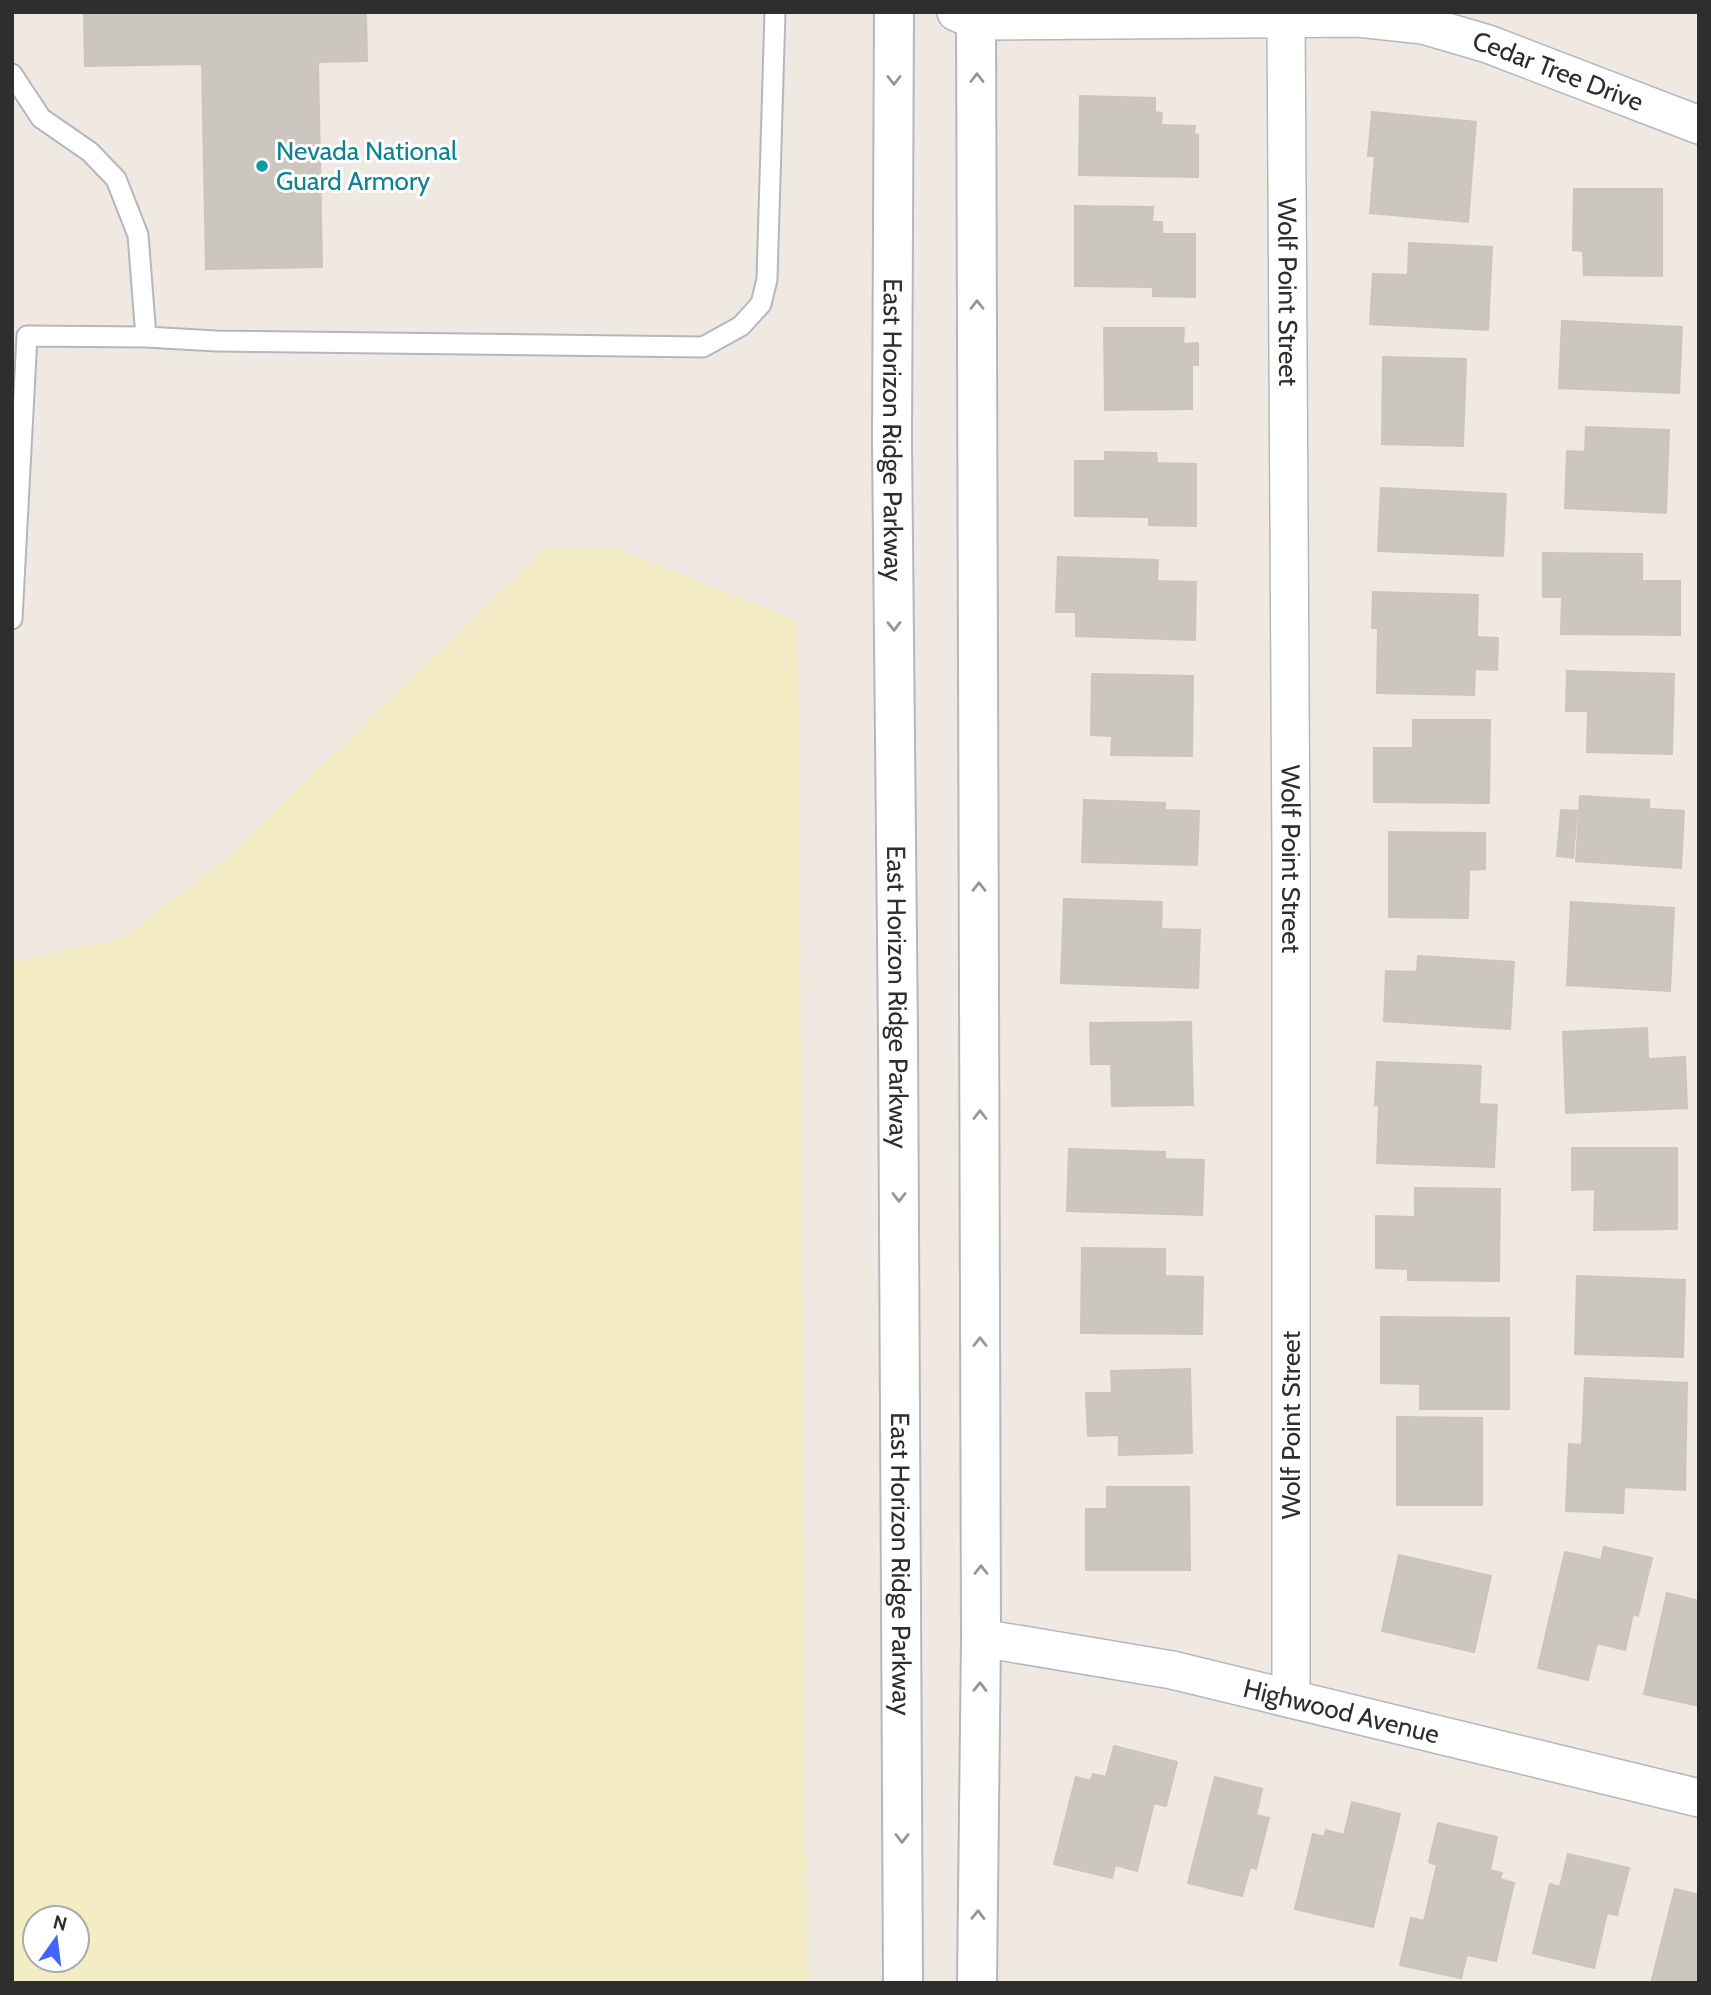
<svg xmlns="http://www.w3.org/2000/svg" width="1711" height="1995" font-family="Cabin,sans-serif">
<style>
.sand{fill:#f3ecc5;fill-rule:evenodd}
.building{fill:#cbc7bf;stroke:#cbc5ba;stroke-width:2}
.lines{fill:none;stroke-linecap:round;stroke-linejoin:round}
.lane-casing{stroke:#b4b7c1;stroke-width:23}
.street-casing{stroke:#b4b7c1;stroke-width:40}
.secondary-casing{stroke:#b4b7c1;stroke-width:42}
.lane{stroke:#fff;stroke-width:19}
.street{stroke:#fff;stroke-width:37}
.secondary{stroke:#fff;stroke-width:38}
.oneway{stroke:#969696}
.culture-dot{fill:#0f9aa8;stroke:#fff;stroke-width:2.5}
.labels{text-anchor:middle;stroke-width:6;stroke-linejoin:round;paint-order:stroke}
.street-label{font-size:26px;fill:#2e2e2e;stroke:#fff}
.culture-label{font-size:26px;fill:#0d838f;stroke:#fff;text-anchor:start}
</style>
<rect width="100%" height="100%" fill="#efe9e1"/>
<path class="sand" d="M 546,548 L 615,548 L 798,621 L 807,1983 L 12,1983 L 12,962 L 123,938 L 224,860 ZM 35,1918 L 77,1918 L 77,1960 L 35,1960 Z"/>
<path class="building" d="M 84,12 L 366,12 L 367,61 L 318,62 L 322,267 L 206,269 L 202,64 L 85,66 Z
M 1080,96 L 1155,98 L 1155,112 L 1162,113 L 1161,125 L 1195,126 L 1194,134 L 1198,135 L 1198,177 L 1079,175 Z
M 1372,112 L 1476,122 L 1468,222 L 1370,213 L 1375,156 L 1368,156 Z
M 1574,189 L 1662,189 L 1662,276 L 1584,275 L 1583,251 L 1573,250 Z
M 1075,206 L 1153,207 L 1152,222 L 1162,222 L 1162,234 L 1195,234 L 1195,297 L 1153,296 L 1153,287 L 1075,286 Z
M 1409,243 L 1492,247 L 1488,330 L 1370,324 L 1373,274 L 1408,275 Z
M 1562,321 L 1682,327 L 1679,393 L 1559,388 Z
M 1104,328 L 1184,328 L 1183,344 L 1198,343 L 1198,365 L 1192,365 L 1192,409 L 1105,410 Z
M 1383,357 L 1466,359 L 1463,446 L 1382,444 Z
M 1586,427 L 1669,430 L 1666,513 L 1565,508 L 1567,451 L 1585,452 Z
M 1105,452 L 1156,453 L 1157,463 L 1196,464 L 1196,526 L 1149,525 L 1149,517 L 1075,516 L 1075,461 L 1105,461 Z
M 1381,488 L 1506,494 L 1503,556 L 1378,551 Z
M 1543,553 L 1642,554 L 1642,581 L 1680,581 L 1680,635 L 1561,634 L 1562,597 L 1543,597 Z
M 1058,557 L 1158,560 L 1157,581 L 1196,582 L 1195,640 L 1076,636 L 1076,612 L 1056,612 Z
M 1373,592 L 1478,595 L 1477,637 L 1498,638 L 1497,670 L 1475,669 L 1474,695 L 1377,693 L 1378,628 L 1372,628 Z
M 1567,671 L 1674,674 L 1672,754 L 1587,752 L 1588,711 L 1566,711 Z
M 1092,674 L 1193,676 L 1192,756 L 1111,755 L 1112,736 L 1091,735 Z
M 1413,720 L 1490,720 L 1489,803 L 1374,802 L 1374,748 L 1413,748 Z
M 1580,796 L 1649,800 L 1649,809 L 1684,811 L 1681,868 L 1576,861 Z
M 1084,800 L 1165,803 L 1165,810 L 1199,811 L 1197,865 L 1082,862 Z
M 1561,810 L 1577,811 L 1573,858 L 1557,856 Z
M 1389,832 L 1485,833 L 1485,869 L 1469,870 L 1468,918 L 1389,917 Z
M 1064,899 L 1162,902 L 1161,929 L 1200,930 L 1198,988 L 1061,983 Z
M 1571,902 L 1674,908 L 1670,991 L 1567,985 Z
M 1418,956 L 1514,962 L 1510,1029 L 1384,1021 L 1386,971 L 1417,972 Z
M 1191,1022 L 1193,1105 L 1112,1106 L 1111,1064 L 1091,1064 L 1090,1023 Z
M 1647,1028 L 1648,1059 L 1685,1057 L 1687,1108 L 1566,1113 L 1563,1032 Z
M 1377,1062 L 1481,1066 L 1479,1104 L 1497,1105 L 1494,1167 L 1377,1163 L 1379,1105 L 1375,1105 Z
M 1572,1148 L 1677,1148 L 1677,1229 L 1594,1230 L 1595,1189 L 1572,1190 Z
M 1069,1149 L 1165,1152 L 1165,1159 L 1204,1160 L 1202,1215 L 1067,1211 Z
M 1415,1188 L 1500,1189 L 1499,1281 L 1408,1280 L 1408,1269 L 1376,1268 L 1376,1216 L 1415,1217 Z
M 1082,1248 L 1165,1249 L 1165,1276 L 1203,1277 L 1202,1334 L 1081,1333 Z
M 1577,1276 L 1685,1280 L 1683,1357 L 1575,1354 Z
M 1381,1317 L 1509,1318 L 1509,1409 L 1420,1409 L 1420,1384 L 1381,1383 Z
M 1190,1369 L 1192,1453 L 1119,1455 L 1119,1435 L 1088,1436 L 1086,1393 L 1112,1393 L 1111,1371 Z
M 1585,1378 L 1687,1383 L 1685,1490 L 1624,1487 L 1623,1513 L 1566,1511 L 1569,1444 L 1582,1445 Z
M 1397,1417 L 1482,1418 L 1482,1505 L 1397,1505 Z
M 1107,1487 L 1189,1487 L 1190,1570 L 1086,1570 L 1086,1509 L 1107,1509 Z
M 1604,1547 L 1652,1558 L 1638,1616 L 1633,1614 L 1625,1650 L 1597,1643 L 1588,1680 L 1538,1668 L 1565,1552 L 1601,1560 Z
M 1399,1555 L 1491,1576 L 1474,1652 L 1382,1631 Z
M 1667,1593 L 1699,1601 L 1699,1706 L 1644,1694 Z
M 1114,1746 L 1177,1762 L 1166,1806 L 1154,1803 L 1137,1871 L 1115,1865 L 1112,1878 L 1054,1864 L 1076,1777 L 1091,1781 L 1093,1774 L 1106,1777 Z
M 1215,1777 L 1262,1789 L 1256,1815 L 1269,1818 L 1256,1869 L 1250,1867 L 1242,1896 L 1188,1883 Z
M 1352,1802 L 1400,1814 L 1373,1927 L 1295,1909 L 1313,1834 L 1324,1837 L 1326,1830 L 1344,1835 Z
M 1438,1823 L 1497,1837 L 1490,1870 L 1502,1873 L 1500,1879 L 1514,1883 L 1496,1961 L 1467,1955 L 1461,1978 L 1400,1965 L 1411,1918 L 1424,1921 L 1437,1865 L 1429,1862 Z
M 1568,1854 L 1629,1868 L 1617,1915 L 1607,1913 L 1594,1968 L 1533,1953 L 1550,1884 L 1560,1887 Z
M 1675,1889 L 1699,1895 L 1699,1983 L 1651,1983 Z"/>
<g class="lines">
<g class="lane-casing">
<path id="lane" d="M 12,74 L 41,118 L 90,152 L 116,179 L 138,235 L 146,337
M 12,619 L 27,336 L 146,337 L 216,341 L 703,347 L 741,326 L 761,304 L 767,279 L 775,12"/>
</g>
<g class="street-casing">
<g id="street">
<path id="s1" d="M 956,12 L 977,21 L 1358,18 L 1423,25 L 1488,44 L 1699,125"/>
<path id="s2" d="M 1286,17 L 1291,855 L 1291,1699"/>
<path id="s3" d="M 981,1638 L 1172,1670 L 1699,1798"/>
</g>
</g>
<g class="secondary-casing">
<g id="secondary">
<path id="s4" d="M 894,12 L 892,441 L 898,1036 L 903,1983"/>
<path d="M 976,12 L 981,1638 L 977,1983"/>
</g>
</g>
<use href="#lane" class="lane"/>
<use href="#street" class="street"/>
<use href="#secondary" class="secondary"/>
</g>
<defs><path id="oneway-chevron" d="M-2-3.5L2.5 0L-2 3.5" fill="none" stroke-width="1.6" stroke-linecap="round" stroke-linejoin="round" transform="scale(1.75)"/></defs>
<g class="oneway">
<use href="#oneway-chevron" transform="translate(977 78) rotate(-90)"/>
<use href="#oneway-chevron" transform="translate(894 80) rotate(90)"/>
<use href="#oneway-chevron" transform="translate(977 305) rotate(-90)"/>
<use href="#oneway-chevron" transform="translate(894 626) rotate(89)"/>
<use href="#oneway-chevron" transform="translate(979 887) rotate(-90)"/>
<use href="#oneway-chevron" transform="translate(980 1115) rotate(-90)"/>
<use href="#oneway-chevron" transform="translate(899 1197) rotate(90)"/>
<use href="#oneway-chevron" transform="translate(980 1342) rotate(-90)"/>
<use href="#oneway-chevron" transform="translate(981 1570) rotate(-90)"/>
<use href="#oneway-chevron" transform="translate(980 1687) rotate(-89)"/>
<use href="#oneway-chevron" transform="translate(902 1838) rotate(90)"/>
<use href="#oneway-chevron" transform="translate(978 1915) rotate(-89)"/>
</g>
<circle class="culture-dot" cx="262" cy="166" r="7"/>
<g class="labels">
<g class="street-label">
<text dy="9" stroke="none"><textPath href="#s1" startOffset="612">Cedar Tree Drive</textPath></text>
<text dy="9" stroke="none"><textPath href="#s2" startOffset="275">Wolf Point Street</textPath></text>
<text dy="9" stroke="none"><textPath href="#s4" startOffset="418">East Horizon Ridge Parkway</textPath></text>
<text dy="9" stroke="none"><textPath href="#s2" startOffset="842">Wolf Point Street</textPath></text>
<text dy="9" stroke="none"><textPath href="#s4" startOffset="985">East Horizon Ridge Parkway</textPath></text>
<text transform="translate(1291 1425) rotate(-90)" y="9">Wolf Point Street</text>
<text dy="9" stroke="none"><textPath href="#s4" startOffset="1552">East Horizon Ridge Parkway</textPath></text>
<text dy="9" stroke="none"><textPath href="#s3" startOffset="368">Highwood Avenue</textPath></text>
</g>
<g class="culture-label">
<text x="276" y="160">Nevada National<tspan x="276" dy="30">Guard Armory</tspan></text>
</g>
</g>
<rect width="1711" height="1995" fill="none" stroke="#2e2e2e" stroke-width="28"/>
<g transform="translate(56 1939) rotate(14)"><circle r="33" fill="#ffffff" stroke="#ababab" stroke-width="2"/>
<path d="M0-5L12 26L0 18L-12 26Z" fill="#4264fb"/>
<text y="-10" font-size="19" font-weight="bold" text-anchor="middle" fill="#2e2e2e">N</text>
</g>
</svg>
